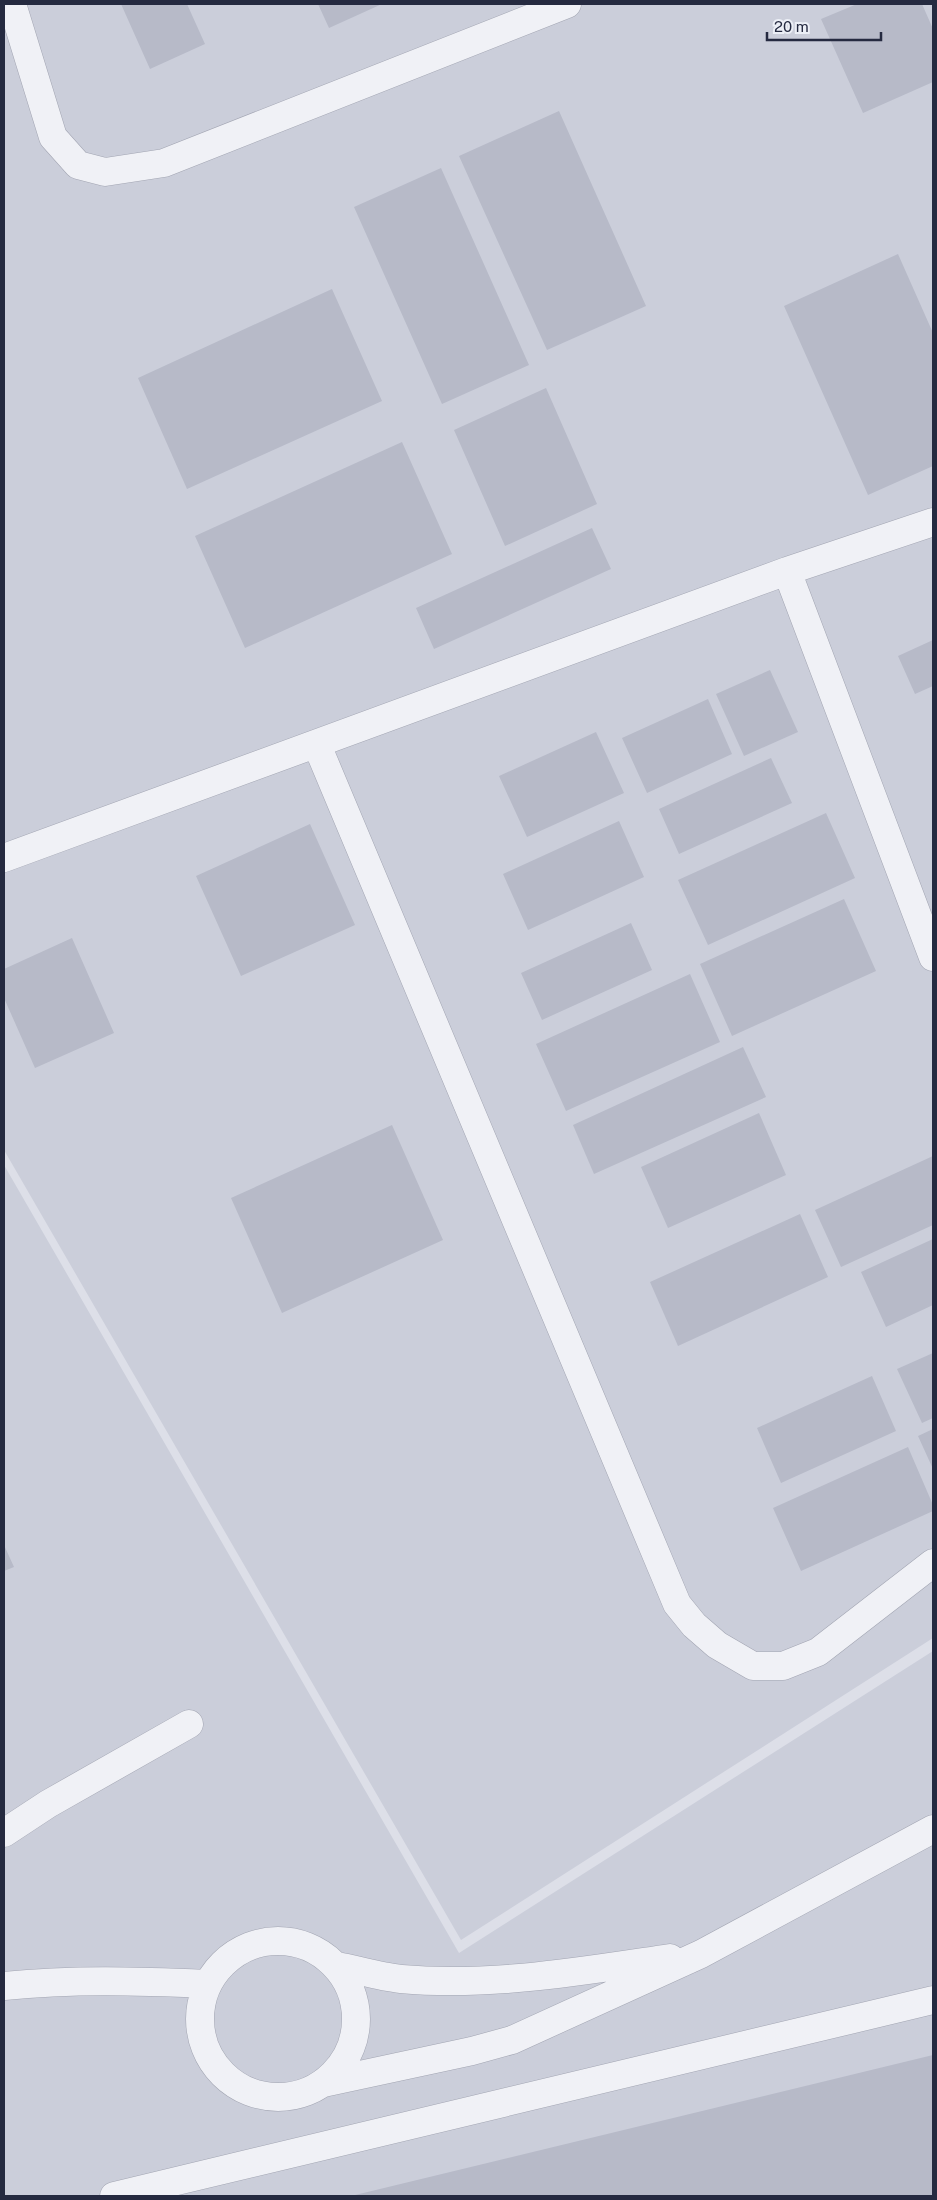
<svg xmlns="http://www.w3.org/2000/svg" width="937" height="2200" font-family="'Public Sans',sans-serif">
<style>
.built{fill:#cbceda}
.building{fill:#b7bac8}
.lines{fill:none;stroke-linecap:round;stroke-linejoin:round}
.minor-casing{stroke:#a2a5b2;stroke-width:29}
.minor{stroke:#f0f1f6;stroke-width:28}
</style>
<rect width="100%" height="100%" fill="#dddfe8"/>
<path class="built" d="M 4,4 L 933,4 L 933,1638 L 461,1940 L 4,1150 Z
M 4,1165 L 459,1953 L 933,1651 L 933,2196 L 4,2196 Z"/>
<path class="building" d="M 121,4 L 187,4 L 205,44 L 150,69 Z
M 318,4 L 382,4 L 329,28 Z
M 857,4 L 922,4 L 933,29 L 933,82 L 863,113 L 821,19 Z
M 559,111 L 646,306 L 547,350 L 459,156 Z
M 441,168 L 529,365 L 442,404 L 354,207 Z
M 898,254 L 933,333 L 933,466 L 868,495 L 784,306 Z
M 332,289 L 382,401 L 187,489 L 138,378 Z
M 546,388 L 597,504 L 505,546 L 454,430 Z
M 402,442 L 452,554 L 245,648 L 195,536 Z
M 592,528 L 611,569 L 434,649 L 416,608 Z
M 933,640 L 933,686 L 915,694 L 898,656 Z
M 770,670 L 798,732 L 744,756 L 716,694 Z
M 708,699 L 732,754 L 647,793 L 622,738 Z
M 596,732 L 624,793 L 527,837 L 499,776 Z
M 771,758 L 792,803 L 679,854 L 659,809 Z
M 826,813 L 855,878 L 708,945 L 678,880 Z
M 619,821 L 644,877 L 528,930 L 503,874 Z
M 310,824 L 355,925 L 241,976 L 196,876 Z
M 844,899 L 876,971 L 732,1036 L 700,964 Z
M 631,923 L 652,970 L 542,1020 L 521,973 Z
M 72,938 L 114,1033 L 35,1068 L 4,998 L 4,969 Z
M 690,974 L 720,1042 L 566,1111 L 536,1044 Z
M 743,1047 L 766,1097 L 594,1174 L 573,1125 Z
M 759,1113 L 786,1175 L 668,1228 L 641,1167 Z
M 392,1125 L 443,1240 L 282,1313 L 231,1198 Z
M 933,1156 L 933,1225 L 841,1267 L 815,1210 Z
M 800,1214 L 828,1277 L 678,1346 L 650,1282 Z
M 933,1239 L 933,1305 L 886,1327 L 861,1272 Z
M 933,1353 L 933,1418 L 922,1423 L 897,1369 Z
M 872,1376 L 896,1431 L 781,1483 L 757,1428 Z
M 933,1429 L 933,1469 L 918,1436 Z
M 908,1447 L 933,1505 L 933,1511 L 801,1571 L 773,1508 Z
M 4,1545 L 14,1567 L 4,1571 Z
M 933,2055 L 933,2196 L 351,2196 Z"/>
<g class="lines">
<g class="minor-casing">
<path id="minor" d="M 12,4 L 53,137 L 78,165 L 105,172 L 164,163 L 567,4
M 787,571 L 933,957
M 317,745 L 677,1604 L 694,1625 L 717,1645 L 753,1666 L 783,1666 L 818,1652 L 933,1563
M 4,858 L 787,571 L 933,522
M 4,1833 L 48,1804 L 189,1724
M200 2019a78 78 0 1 1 156 0a78 78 0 1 1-156 0Z
M 337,1966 C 358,1970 380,1977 401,1979 C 491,1987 582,1971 670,1958
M 4,1986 C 72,1979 139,1981 207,1984
M 323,2083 L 472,2051 L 512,2040 L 701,1954 L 933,1829
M 114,2196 L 933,2000"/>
</g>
<use href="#minor" class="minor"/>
</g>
<rect width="937" height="2200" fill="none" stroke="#252a40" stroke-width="10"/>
<path d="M767 32v8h114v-8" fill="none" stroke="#252a40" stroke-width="2.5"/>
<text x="774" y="32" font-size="15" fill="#252a40" stroke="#eceff6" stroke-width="4" paint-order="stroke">20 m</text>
</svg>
